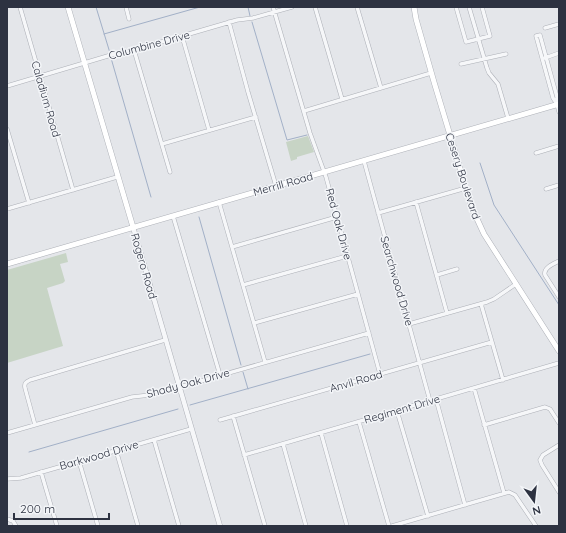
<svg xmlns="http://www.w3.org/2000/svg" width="566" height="533" font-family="Quicksand,sans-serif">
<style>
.green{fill:#c7d4c5}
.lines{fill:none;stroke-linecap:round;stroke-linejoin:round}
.stream{stroke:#a2b0c7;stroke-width:1}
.minor-casing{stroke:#adb0b7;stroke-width:4.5}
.tertiary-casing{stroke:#adb0b7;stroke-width:5.5}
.secondary-casing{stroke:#adb0b7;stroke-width:6}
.minor{stroke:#f6f7f9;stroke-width:3.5}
.tertiary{stroke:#f6f7f9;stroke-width:4.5}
.secondary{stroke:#fff;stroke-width:5}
.labels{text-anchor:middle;stroke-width:3;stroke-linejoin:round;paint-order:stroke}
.street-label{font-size:11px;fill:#2d3241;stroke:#f3f5f8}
</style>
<rect width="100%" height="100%" fill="#e4e6ea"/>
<path class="green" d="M 308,136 L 314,152 L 297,157 L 297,159 L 291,161 L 286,142 Z
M 66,253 L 68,262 L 60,264 L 65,281 L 63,283 L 47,288 L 63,346 L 7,363 L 7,270 Z"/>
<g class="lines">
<path class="stream" d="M 96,7 L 110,53
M 248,7 L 250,16
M 252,22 L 287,140 L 307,135
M 104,34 L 200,7
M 111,58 L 151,197
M 480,163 L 494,205 L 559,305
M 199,217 L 241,365
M 243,372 L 248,389
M 190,405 L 370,354
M 29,452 L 178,409"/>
<g class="minor-casing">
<path id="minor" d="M 20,7 L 73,190
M 126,7 L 129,19
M 273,7 L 310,133 L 326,177 L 380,374
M 315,7 L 342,99
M 357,7 L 381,88
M 456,7 L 466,42 L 490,36 L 482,7
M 469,7 L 487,68 L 489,73 L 498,84 L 508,118
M 229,22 L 248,92 L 276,186
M 545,28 L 559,24
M 182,36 L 209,130
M 134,50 L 170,172
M 545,58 L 559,53
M 461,64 L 506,54
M 7,86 L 111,55 L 134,50 L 237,20 L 253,18 L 292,7
M 557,104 L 553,98 L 536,36 L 540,35 L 557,97 L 557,104 L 559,112
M 304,111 L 431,73
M 7,129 L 29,203
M 162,144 L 256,117
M 536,153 L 559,146
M 364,161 L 430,401
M 546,189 L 559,185
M 219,202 L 265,362
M 416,202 L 447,313
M 7,209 L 117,177
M 378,213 L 466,188
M 173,216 L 220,375
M 232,247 L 337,217
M 559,261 C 553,264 543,268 545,275 L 559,297
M 437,275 L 457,269
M 243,285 L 347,256
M 481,304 L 503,380
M 254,323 L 358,294
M 409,324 L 487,302 L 494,299 L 516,284
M 474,388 L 504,493
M 436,399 L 465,505
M 397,411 L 428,516
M 233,416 L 265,526
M 220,420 L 492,342
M 359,422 L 389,526
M 35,425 L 25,388 C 24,383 26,382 30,380 L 165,340
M 484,425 L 545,407 L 550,409 L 559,423
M 7,433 L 132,397 L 150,395 L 162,392 L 369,333
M 321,433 L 347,526
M 154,440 L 179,526
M 283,444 L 306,526
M 559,445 L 543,455 L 540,460 L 542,465 L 559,492
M 116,450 L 138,526
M 244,455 L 559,363
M 79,461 L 98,526
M 41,472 L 57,526
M 7,479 L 21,478 L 191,429
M 7,519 L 13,521 L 16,526
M 392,526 L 509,492 L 515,495 L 536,526"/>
</g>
<g class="tertiary-casing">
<path id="tertiary" d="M 133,227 L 220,526"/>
</g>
<g class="secondary-casing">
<path id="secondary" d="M 68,7 L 133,227
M 414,7 L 416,19 L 434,82 L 450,135 L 472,208 L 484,234 L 559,351
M 7,264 L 559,104"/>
</g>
<use href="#minor" class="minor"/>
<use href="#tertiary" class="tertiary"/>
<use href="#secondary" class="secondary"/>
</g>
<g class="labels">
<g class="street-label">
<text transform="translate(149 45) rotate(-15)" y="4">Columbine Drive</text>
<text transform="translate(46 99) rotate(74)" y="4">Caladium Road</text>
<text transform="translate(463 176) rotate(72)" y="4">Cesery Boulevard</text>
<text transform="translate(283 184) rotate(-16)" y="4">Merrill Road</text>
<text transform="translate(339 224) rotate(75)" y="4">Red Oak Drive</text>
<text transform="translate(144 266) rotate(74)" y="4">Rogero Road</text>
<text transform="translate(397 281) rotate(74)" y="4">Searchwood Drive</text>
<text transform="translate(356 381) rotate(-16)" y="4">Anvil Road</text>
<text transform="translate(188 383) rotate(-15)" y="4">Shady Oak Drive</text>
<text transform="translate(402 409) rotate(-16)" y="4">Regiment Drive</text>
<text transform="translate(99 455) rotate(-16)" y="4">Barkwood Drive</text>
</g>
</g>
<rect width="566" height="533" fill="none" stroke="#2d3241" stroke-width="16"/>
<g transform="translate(534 501) rotate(165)" stroke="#f3f5f8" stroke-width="3" paint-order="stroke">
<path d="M0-3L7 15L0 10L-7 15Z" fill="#2d3241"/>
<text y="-6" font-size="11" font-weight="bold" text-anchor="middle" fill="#2d3241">N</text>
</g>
<path d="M14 513v6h95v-6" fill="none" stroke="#2d3241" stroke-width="2"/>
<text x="20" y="513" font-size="12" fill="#2d3241" stroke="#f3f5f8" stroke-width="3" paint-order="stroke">200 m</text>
</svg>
